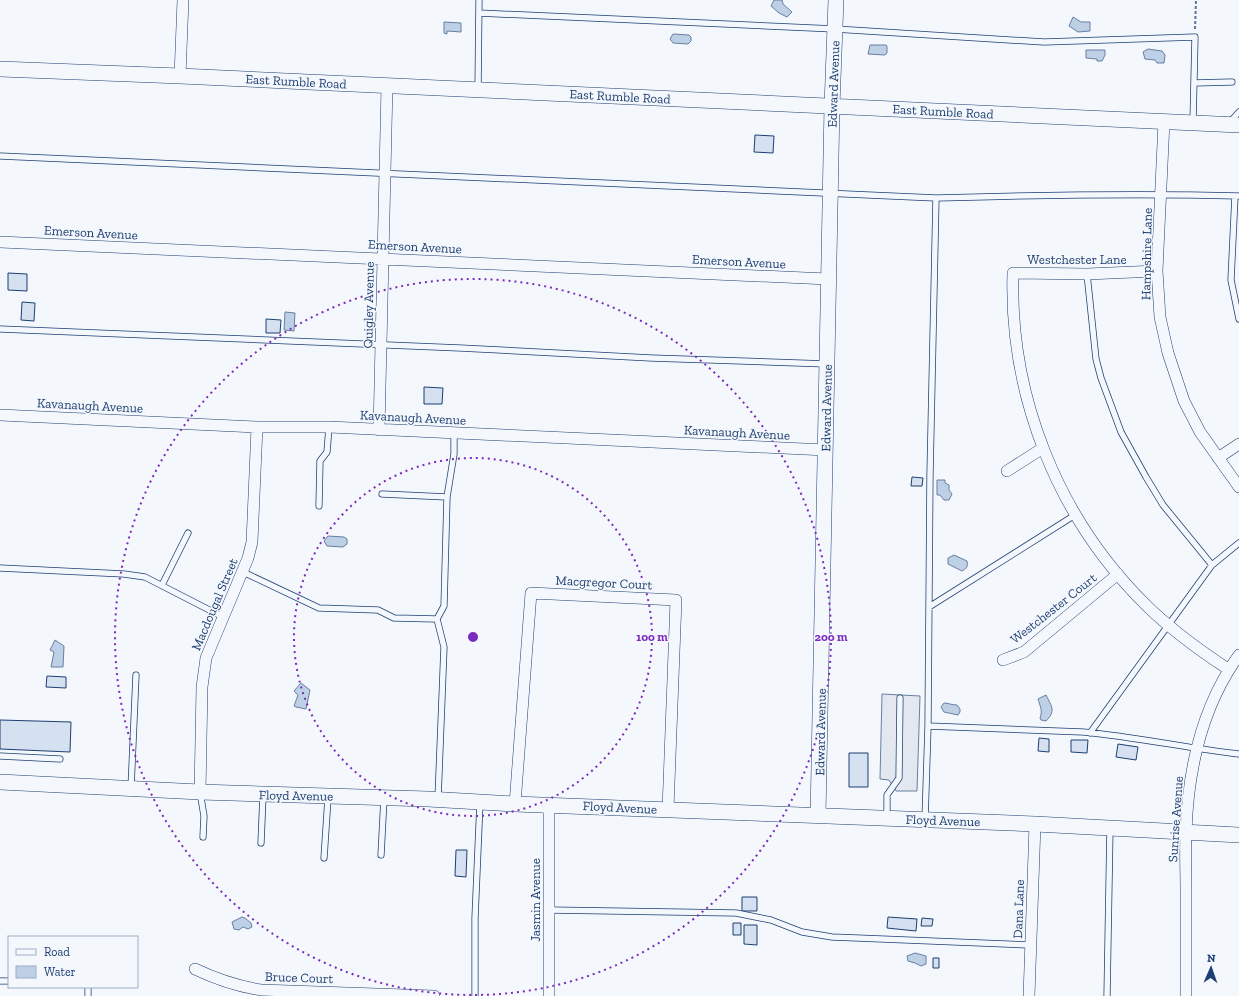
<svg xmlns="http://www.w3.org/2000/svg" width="1239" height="996" font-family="'Zilla Slab',serif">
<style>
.parking{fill:#e3e8f0;stroke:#687fa3}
.water{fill:#bed0e5;stroke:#687fa3}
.building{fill:#d5e0f0;stroke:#1d3f73}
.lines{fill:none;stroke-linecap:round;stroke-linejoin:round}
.lane-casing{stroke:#1d3f73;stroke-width:7}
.street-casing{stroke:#1d3f73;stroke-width:12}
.secondary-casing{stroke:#1d3f73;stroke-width:16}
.path{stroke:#5e769c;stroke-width:2;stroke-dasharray:3 2;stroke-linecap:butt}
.lane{stroke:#f4f7fb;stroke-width:5.5}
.street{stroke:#f4f7fb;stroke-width:11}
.secondary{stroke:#f4f7fb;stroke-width:15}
.ring{fill:none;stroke:#7b2cbf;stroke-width:2;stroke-dasharray:2 4}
.labels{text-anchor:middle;stroke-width:3;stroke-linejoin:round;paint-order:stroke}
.street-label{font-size:13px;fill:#1d3f73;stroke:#f4f7fb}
.centre{fill:#7b2cbf;stroke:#f4f7fb;stroke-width:2}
.ring-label{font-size:12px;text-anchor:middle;font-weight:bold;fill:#7b2cbf;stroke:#f4f7fb;stroke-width:3;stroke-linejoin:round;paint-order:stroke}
</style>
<rect width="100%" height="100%" fill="#f4f7fb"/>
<path class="parking" d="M 882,694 L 920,696 L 917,791 L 896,791 L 889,780 L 880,779 Z"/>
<path class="water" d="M 774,0 L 782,0 L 783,4 L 792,12 L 787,17 L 779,13 L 771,6 Z
M 1073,17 L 1081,22 L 1090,22 L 1090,31 L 1078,32 L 1069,26 Z
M 444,22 L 461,23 L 461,32 L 447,31 L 447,34 L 444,33 Z
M 673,34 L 689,35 L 691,37 L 691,41 L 688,44 L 673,43 L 670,39 Z
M 870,45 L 886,45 L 887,46 L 887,53 L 885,55 L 868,54 Z
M 1148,49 L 1162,51 L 1165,55 L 1164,63 L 1157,63 L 1155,60 L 1145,59 L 1143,52 Z
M 1086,50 L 1105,50 L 1105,55 L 1102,61 L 1097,61 L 1097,59 L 1086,58 Z
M 285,312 L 295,313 L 294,331 L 284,330 Z
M 937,480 L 945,480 L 945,483 L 949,485 L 949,490 L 952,494 L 949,500 L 944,500 L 940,495 L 937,495 Z
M 328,536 L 344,537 L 347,539 L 347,544 L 343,547 L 327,546 L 324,541 Z
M 954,555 L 967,561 C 968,567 967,568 962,571 L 948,564 L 948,558 Z
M 55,640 L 64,646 L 63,667 L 51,667 L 54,652 L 50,650 Z
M 301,683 L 310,690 L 306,709 L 296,707 L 294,706 L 298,695 L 294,691 Z
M 1046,695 C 1052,707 1056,711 1046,721 L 1041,720 L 1040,718 C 1043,711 1040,706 1038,699 Z
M 944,703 C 948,703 952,705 957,705 L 960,709 L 960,712 L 958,715 L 944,712 L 941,707 Z
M 242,917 L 245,918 L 251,923 L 252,927 L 248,929 L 243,927 L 239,930 L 234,929 L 232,922 Z
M 915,953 L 926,956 L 926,964 L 921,966 L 915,963 L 908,961 L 907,956 Z"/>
<path class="building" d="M 755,135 L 774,136 L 773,153 L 754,152 Z
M 8,273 L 27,274 L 27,291 L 8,290 Z
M 22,302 L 35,303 L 34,321 L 21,320 Z
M 266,319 L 281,320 L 280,333 L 266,333 Z
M 424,387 L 443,388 L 442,404 L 424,404 Z
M 912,477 L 923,478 L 922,486 L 911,486 Z
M 47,676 L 66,677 L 66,688 L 46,687 Z
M 0,720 L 71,722 L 70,752 L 0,749 Z
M 1039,738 L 1049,739 L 1049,752 L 1038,751 Z
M 1071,740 L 1088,740 L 1087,753 L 1071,752 Z
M 1118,744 L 1138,747 L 1136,760 L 1116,757 Z
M 849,753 L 868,753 L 868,787 L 849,787 Z
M 456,850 L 467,850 L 466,877 L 455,876 Z
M 742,897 L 757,897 L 757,911 L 742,911 Z
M 888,917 L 917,919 L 916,931 L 887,928 Z
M 922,918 L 933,919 L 932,926 L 921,926 Z
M 733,923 L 741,923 L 741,935 L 733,935 Z
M 744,925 L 757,925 L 757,945 L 744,944 Z
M 933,958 L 939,958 L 939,968 L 933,968 Z"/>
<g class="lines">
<g class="lane-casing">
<path id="lane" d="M 479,13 L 835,29 L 1044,42 L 1195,37 L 1193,122
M 1194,83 L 1232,82
M 478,90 L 479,0
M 1230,122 L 1239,112
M 0,156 L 936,198 C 1037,195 1138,193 1239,196
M 1235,196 L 1231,280 L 1239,319
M 1087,274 L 1096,359 L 1101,378 L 1121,432 L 1146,477 L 1163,505 L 1212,565 L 1090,733
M 0,329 L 460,348 L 651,358 L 827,364
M 382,494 L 447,497
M 319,506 L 320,461 L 327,452 L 329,427
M 1212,565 L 1239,543
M 0,568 L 124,574 L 145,577 L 223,617
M 243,572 L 319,608 L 378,610 L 394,618 L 437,619
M 162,585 L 188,533
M 929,607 L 1075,515
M 928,726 L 1083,732 C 1136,737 1187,748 1239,754
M 0,756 L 60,759
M 131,788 L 136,675
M 200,792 L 204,816 L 203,837
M 438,799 L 444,647 L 437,619 L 444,606 L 447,497 L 454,454 L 454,433
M 887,818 L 887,795 L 899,778 L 900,698
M 925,820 L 928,726 L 930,475 L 936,198
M 261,843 L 263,795
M 381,855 L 384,798
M 324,858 L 328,798
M 549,910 L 736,913 L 771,920 L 802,932 L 832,937 L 1030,945
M 0,981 L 9,981
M 88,987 L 88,996
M 475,996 L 475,918 L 480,802
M 1107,996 L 1110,828"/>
</g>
<g class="street-casing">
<path id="street" d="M 180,76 L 183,0
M 1164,122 L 1157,271 L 1160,317 L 1168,353 L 1184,401 L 1200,432 L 1239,487
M 0,242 L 828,279
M 1157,271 L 1087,274 L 1013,273 C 1009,396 1058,518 1145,604 C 1170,629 1199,650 1228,669
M 0,415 L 257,427 L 329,427 L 826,450
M 379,430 L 387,86
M 1218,458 L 1239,444
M 1007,471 L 1043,448
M 1003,660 L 1024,652 L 1118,574
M 200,792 L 202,687 L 206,658 L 248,558 L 252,542 L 257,427
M 515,804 L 531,593 L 676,600 L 668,809
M 549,804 L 549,996
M 195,969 C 218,980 236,986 261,990 L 434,996
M 1029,996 L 1035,824
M 1186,996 C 1186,961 1186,925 1186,890 C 1186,871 1185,851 1186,832 C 1188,770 1202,706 1239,655"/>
</g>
<g class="secondary-casing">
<path id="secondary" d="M 0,69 L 180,76 L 1239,125
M 0,782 L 200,792 L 428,799 L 515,804 L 1035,824 L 1239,835
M 818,816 L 832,106 L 836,0"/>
</g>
<path class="path" d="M 1195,29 L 1196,0"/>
<use href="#lane" class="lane"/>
<use href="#street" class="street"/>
<use href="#secondary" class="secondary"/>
</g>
<g class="ring">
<circle cx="473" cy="637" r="179"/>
<circle cx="473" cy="637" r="358"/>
</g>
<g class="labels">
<g class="street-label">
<text transform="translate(296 81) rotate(3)" y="5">East Rumble Road</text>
<text transform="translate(833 84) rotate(-88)" y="5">Edward Avenue</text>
<text transform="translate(620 96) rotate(3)" y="5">East Rumble Road</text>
<text transform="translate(943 111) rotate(3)" y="5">East Rumble Road</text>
<text transform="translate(91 232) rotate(3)" y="5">Emerson Avenue</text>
<text transform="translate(415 246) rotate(3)" y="5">Emerson Avenue</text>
<text transform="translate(1146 254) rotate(-89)" y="5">Hampshire Lane</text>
<text x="1077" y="264">Westchester Lane</text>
<text transform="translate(739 261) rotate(3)" y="5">Emerson Avenue</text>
<text transform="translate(368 305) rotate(-89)" y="5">Quigley Avenue</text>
<text transform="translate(90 405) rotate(3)" y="5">Kavanaugh Avenue</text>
<text transform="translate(826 408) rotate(-89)" y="5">Edward Avenue</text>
<text transform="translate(413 417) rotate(3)" y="5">Kavanaugh Avenue</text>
<text transform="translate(737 432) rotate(3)" y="5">Kavanaugh Avenue</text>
<text transform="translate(604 582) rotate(3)" y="5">Macgregor Court</text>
<text transform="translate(214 604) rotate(-67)" y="5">Macdougal Street</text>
<text transform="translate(1053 608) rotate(-38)" y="5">Westchester Court</text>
<text transform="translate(820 732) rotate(-89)" y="5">Edward Avenue</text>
<text transform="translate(296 795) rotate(1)" y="5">Floyd Avenue</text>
<text transform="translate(620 807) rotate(3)" y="5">Floyd Avenue</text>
<text transform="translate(1175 819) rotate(-86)" y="5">Sunrise Avenue</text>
<text transform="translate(943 820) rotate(2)" y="5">Floyd Avenue</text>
<text transform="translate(535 900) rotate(-90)" y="5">Jasmin Avenue</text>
<text transform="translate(1018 909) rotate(-88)" y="5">Dana Lane</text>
<text transform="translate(299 977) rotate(2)" y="5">Bruce Court</text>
</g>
</g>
<circle cx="473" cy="637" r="6" class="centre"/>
<g class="ring-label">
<text x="652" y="641">100 m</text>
<text x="831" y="641">200 m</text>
</g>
<rect x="8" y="936" width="130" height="52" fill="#f4f7fb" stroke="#9eadc5"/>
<rect x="16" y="949" width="20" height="6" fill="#f4f7fb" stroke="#9eadc5"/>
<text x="44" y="956" font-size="12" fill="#1d3f73">Road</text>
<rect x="16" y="966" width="20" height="12" fill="#bed0e5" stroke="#9eadc5"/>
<text x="44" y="976" font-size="12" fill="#1d3f73">Water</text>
<g transform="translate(1211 968) rotate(2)" stroke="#f4f7fb" stroke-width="3" paint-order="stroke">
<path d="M0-3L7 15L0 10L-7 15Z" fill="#1d3f73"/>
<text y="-6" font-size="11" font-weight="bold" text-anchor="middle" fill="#1d3f73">N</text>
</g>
</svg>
